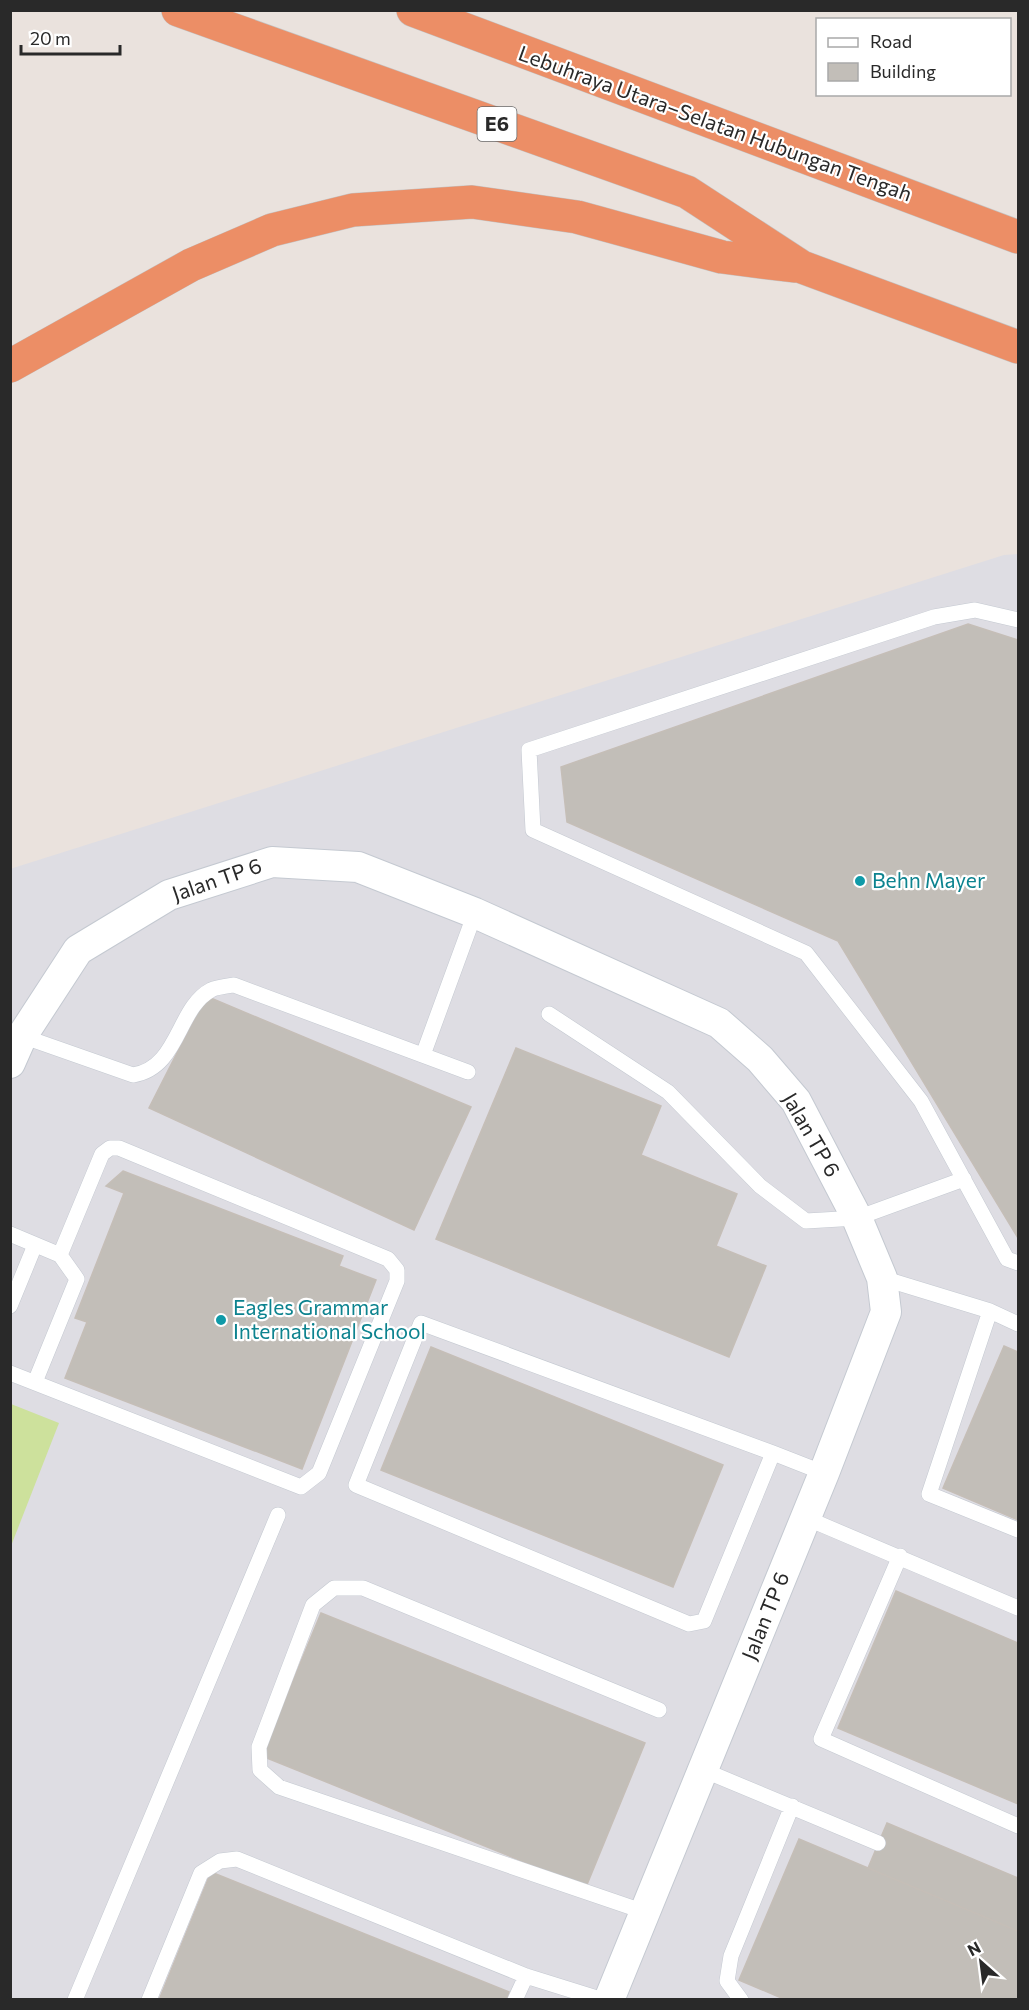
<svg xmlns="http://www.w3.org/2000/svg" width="1029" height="2010" font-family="Commissioner,sans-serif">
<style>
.industrial{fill:#dedde3}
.pitch{fill:#cde19c}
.building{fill:#c2beb8;stroke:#c5beb7;stroke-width:1.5}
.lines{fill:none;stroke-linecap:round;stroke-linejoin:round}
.lane-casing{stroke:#c4c9d1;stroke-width:16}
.street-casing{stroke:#c4c9d1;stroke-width:32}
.highway-casing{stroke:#c3c3c3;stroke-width:34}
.lane{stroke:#fff;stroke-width:15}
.street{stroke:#fff;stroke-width:30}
.highway{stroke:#ec8e66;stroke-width:33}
.culture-dot{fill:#0f9aa8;stroke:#fff;stroke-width:2}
.labels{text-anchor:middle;stroke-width:4.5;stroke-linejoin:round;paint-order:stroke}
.shield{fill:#fff;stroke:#696969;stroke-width:1.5}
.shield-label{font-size:20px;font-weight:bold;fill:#292929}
.street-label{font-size:21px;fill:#292929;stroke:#fff}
.culture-label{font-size:21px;fill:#0d838f;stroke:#fff;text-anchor:start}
</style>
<rect width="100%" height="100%" fill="#eae2dd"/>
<path class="industrial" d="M 1018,554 L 1018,1999 L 11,1999 L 10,869 L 1004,555 Z"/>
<path class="pitch" d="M 11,1404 L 59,1423 L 11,1546 Z"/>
<path class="building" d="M 968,624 L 1018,640 L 1018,1238 L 838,941 L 567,822 L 561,767 Z
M 206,996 L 471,1107 L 414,1230 L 149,1108 Z
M 516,1048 L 661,1106 L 641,1155 L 737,1194 L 716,1246 L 766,1266 L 729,1357 L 436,1239 Z
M 123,1171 L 343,1256 L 339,1266 L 376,1280 L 302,1469 L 65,1378 L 87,1322 L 75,1318 L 124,1193 L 106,1186 Z
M 1004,1346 L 1018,1352 L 1018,1520 L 943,1488 Z
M 431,1347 L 723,1465 L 673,1587 L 381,1470 Z
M 896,1591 L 1018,1643 L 1018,1804 L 838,1728 Z
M 321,1613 L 645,1743 L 586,1887 L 262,1756 Z
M 887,1823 L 1018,1878 L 1018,1931 L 868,1868 Z
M 799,1839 L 1018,1931 L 1018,2000 L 786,2000 L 739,1980 Z
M 211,1872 L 509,1992 L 506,2000 L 159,2000 Z"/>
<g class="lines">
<g class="lane-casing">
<path id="lane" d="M 1018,620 L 975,610 L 934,617 L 529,750 L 533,830 L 806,953 L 921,1101 L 1007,1259 L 1018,1263
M 549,1014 L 668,1092 L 760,1186 L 806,1221 L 857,1218 L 964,1179
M 19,1035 L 133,1075 C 179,1068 177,1008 211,990 C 217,987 227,986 234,985 L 468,1072
M 423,1055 L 475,913
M 10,1234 L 60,1255 L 77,1279 L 35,1382
M 882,1278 L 990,1311 L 1018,1324
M 10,1306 L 35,1245
M 990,1311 L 929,1494 L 1018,1530
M 10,1373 L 301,1487 L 319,1473 L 397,1281 L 397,1270 L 388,1259 L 119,1148 L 110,1148 L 102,1154 L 60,1255
M 773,1453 L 704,1621 L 689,1624 L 356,1485 L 421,1323 L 773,1453 L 824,1473
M 806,1518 L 1018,1608
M 900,1556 L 821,1739 L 1018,1826
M 703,1770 L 878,1843
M 645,1912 L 279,1787 L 260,1770 L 259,1747 L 313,1605 L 334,1588 L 363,1588 L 659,1710
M 75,2000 L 278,1515
M 149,2000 L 201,1873 L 220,1861 L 237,1859 L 526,1976 L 603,2000
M 515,2000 L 526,1976
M 741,2000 L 727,1981 L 731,1956 L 792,1806"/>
</g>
<g class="street-casing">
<path id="street" d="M 10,1063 L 22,1036 L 78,950 L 169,895 L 272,862 L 358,867 L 475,913 L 719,1023 L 760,1059 L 796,1101 L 857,1218 L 882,1278 L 886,1312 L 824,1473 L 609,2000"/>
</g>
<g class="highway-casing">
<path id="highway" d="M 178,10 L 687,192 L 802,267 L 1018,347
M 413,10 L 1018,237
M 10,366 L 191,265 L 272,230 L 353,210 L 472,202 L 577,217 L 722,257 L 794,266"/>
</g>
<use href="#lane" class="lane"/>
<use href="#street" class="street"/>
<use href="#highway" class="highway"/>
</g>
<g class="culture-dot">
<circle cx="860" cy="881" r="6"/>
<circle cx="221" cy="1320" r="6"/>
</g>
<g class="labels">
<rect class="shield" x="477.5" y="107" width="39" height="34" rx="4.5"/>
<g class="shield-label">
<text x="497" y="131">E6</text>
</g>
<g class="street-label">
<text transform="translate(715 124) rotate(20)" y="7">Lebuhraya Utara–Selatan Hubungan Tengah</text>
<text transform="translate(217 880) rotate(-19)" y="7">Jalan TP 6</text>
<text transform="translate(811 1135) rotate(60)" y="7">Jalan TP 6</text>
<text transform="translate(766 1616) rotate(-68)" y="7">Jalan TP 6</text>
</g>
<g class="culture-label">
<text x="872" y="888">Behn Mayer</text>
<text x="233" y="1315">Eagles Grammar<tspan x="233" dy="24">International School</tspan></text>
</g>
</g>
<rect width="1029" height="2010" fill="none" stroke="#292929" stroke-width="24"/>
<rect x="816" y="18" width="195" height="78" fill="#ffffff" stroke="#a9a9a9" stroke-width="1.5"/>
<rect x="828" y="38" width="30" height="9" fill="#ffffff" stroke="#a9a9a9" stroke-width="1.5"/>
<text x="870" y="48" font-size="18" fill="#292929">Road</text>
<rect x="828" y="63" width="30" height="18" fill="#c2beb8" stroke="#a9a9a9" stroke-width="1.5"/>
<text x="870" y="78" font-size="18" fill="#292929">Building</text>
<g transform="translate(981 1962) rotate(332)" stroke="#ffffff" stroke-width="4.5" paint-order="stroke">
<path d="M0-4.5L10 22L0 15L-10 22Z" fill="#292929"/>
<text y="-9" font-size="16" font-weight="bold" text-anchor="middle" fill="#292929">N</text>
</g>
<path d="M21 45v9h99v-9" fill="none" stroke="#292929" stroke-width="3"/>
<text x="30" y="45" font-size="18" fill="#292929" stroke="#ffffff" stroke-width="4.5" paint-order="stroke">20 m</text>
</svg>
